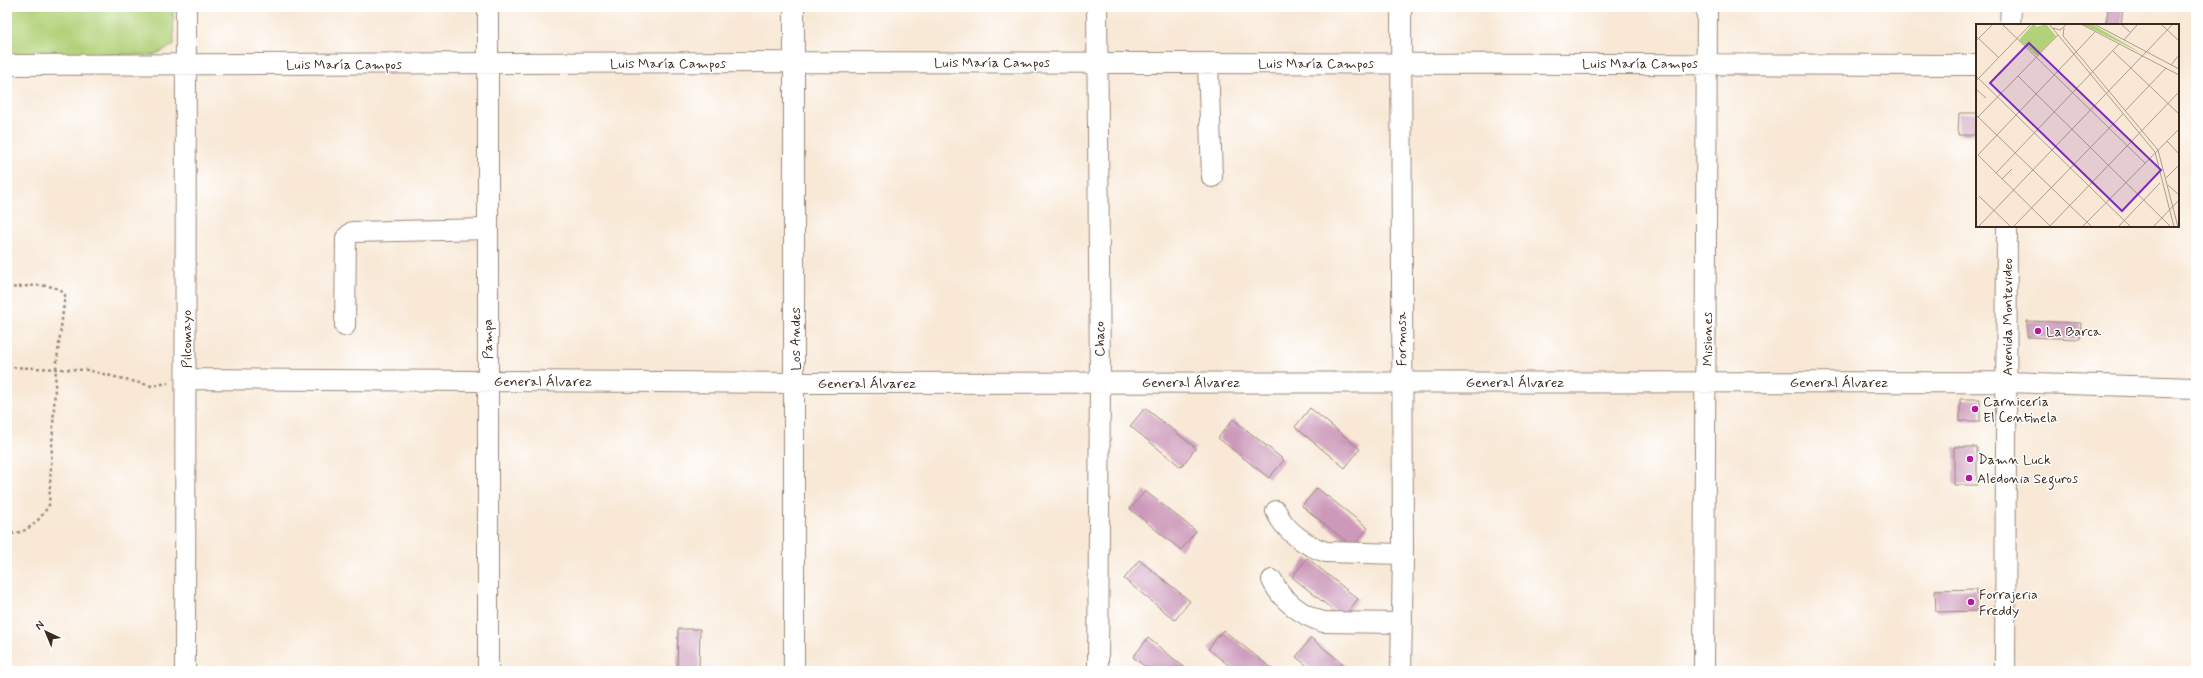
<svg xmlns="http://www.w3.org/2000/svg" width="2203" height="678" font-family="Mynerve,sans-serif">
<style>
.green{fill:#b2d279;stroke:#767e4c}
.building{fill:#cc99ba}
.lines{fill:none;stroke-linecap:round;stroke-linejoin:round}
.minor-casing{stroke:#9a897a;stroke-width:22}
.path{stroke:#9a897a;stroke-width:2.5;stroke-dasharray:3 3;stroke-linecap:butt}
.minor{stroke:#fff;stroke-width:20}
.poi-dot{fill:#b5179e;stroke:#fff;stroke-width:1.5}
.labels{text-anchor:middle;stroke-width:3;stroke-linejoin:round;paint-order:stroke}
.street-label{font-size:14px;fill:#3b2a1e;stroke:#fff}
.poi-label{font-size:14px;fill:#3b2a1e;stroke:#fff;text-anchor:start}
.inset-road{fill:none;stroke:#ac9c8c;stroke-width:1}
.view{fill:#7b2cbf;fill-opacity:0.15;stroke:#7b2cbf;stroke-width:2}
.inset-edge{fill:none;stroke:#3b2a1e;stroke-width:2}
</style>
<rect width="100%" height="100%" fill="#fff"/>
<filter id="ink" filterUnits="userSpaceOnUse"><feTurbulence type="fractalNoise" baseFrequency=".025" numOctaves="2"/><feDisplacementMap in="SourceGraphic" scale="8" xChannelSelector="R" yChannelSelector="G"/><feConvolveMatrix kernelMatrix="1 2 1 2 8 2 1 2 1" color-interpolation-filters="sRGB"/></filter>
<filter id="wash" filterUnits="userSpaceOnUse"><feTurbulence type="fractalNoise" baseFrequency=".012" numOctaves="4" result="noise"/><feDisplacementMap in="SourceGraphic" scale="16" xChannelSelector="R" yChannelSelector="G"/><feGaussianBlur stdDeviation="0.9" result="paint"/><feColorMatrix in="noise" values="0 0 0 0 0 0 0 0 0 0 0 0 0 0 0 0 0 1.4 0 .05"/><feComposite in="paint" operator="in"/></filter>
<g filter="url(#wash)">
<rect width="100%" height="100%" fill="#f8e8d5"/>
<path class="green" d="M 7,7 L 173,7 L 174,45 L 154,55 L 7,54 Z"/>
<g id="blocks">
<path class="building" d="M 2108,7 L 2123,7 L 2121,25 L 2106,25 Z
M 1959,113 L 1977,113 L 1977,135 L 1958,135 Z
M 2027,321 L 2081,323 L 2080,339 L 2027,337 Z
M 1960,399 L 1980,399 L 1980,421 L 1960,421 Z
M 1145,408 L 1196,448 L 1181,467 L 1130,426 Z
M 1310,408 L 1360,449 L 1345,468 L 1295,427 Z
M 1233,419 L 1284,460 L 1269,478 L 1218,438 Z
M 1954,447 L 1977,447 L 1977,485 L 1954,485 Z
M 1317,488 L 1368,528 L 1353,547 L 1302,506 Z
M 1145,491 L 1196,531 L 1181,550 L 1130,509 Z
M 1307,558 L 1358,599 L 1343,618 L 1292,577 Z
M 1139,560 L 1190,601 L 1175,620 L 1124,579 Z
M 1977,589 L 1977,611 L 1936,612 L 1935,590 Z
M 678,629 L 700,629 L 699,671 L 677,671 Z
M 1223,630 L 1275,671 L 1236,671 L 1208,649 Z
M 1148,638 L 1189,671 L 1151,671 L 1133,657 Z
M 1311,638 L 1352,671 L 1314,671 L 1296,657 Z"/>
</g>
</g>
<g filter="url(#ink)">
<use href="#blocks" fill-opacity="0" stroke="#9a897a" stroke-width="1"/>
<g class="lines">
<g class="minor-casing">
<path id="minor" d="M 488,7 L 488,671
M 794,7 L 794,671
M 1097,7 L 1100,382 L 1098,671
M 1401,7 L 1403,554 L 1401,671
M 2010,25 L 2011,7
M 1208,63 L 1212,177
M 7,65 L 793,62 L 1977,65
M 345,326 L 346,238 L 352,232 L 488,229
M 186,379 L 795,383 L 2006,382 L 2196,388
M 1276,511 C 1284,530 1306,546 1326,552 L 1403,554
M 1272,580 C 1281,600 1303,616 1323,622 L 1402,623
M 185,671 L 186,7
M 1704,671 L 1707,7
M 2005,671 L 2007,226"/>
</g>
<path class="path" d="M 7,288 C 23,287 55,280 65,295 L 56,368 L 49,505 C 39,521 28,534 7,534
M 7,367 L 87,370 L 152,386 L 168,383"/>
<use href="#minor" class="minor"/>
</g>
</g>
<g class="poi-dot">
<circle cx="2038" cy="331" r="4"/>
<circle cx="1975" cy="409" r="4"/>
<circle cx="1970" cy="459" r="4"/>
<circle cx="1969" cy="478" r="4"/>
<circle cx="1971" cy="602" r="4"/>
</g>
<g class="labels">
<g class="street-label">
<text x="992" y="67">Luis María Campos</text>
<text x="668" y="68">Luis María Campos</text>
<text x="1316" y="68">Luis María Campos</text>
<text x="1640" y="68">Luis María Campos</text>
<text x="344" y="69">Luis María Campos</text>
<text transform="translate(2007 317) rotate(-90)" y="5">Avenida Montevideo</text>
<text transform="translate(186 339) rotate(-90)" y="5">Pilcomayo</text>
<text transform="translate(487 339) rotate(-90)" y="5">Pampa</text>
<text transform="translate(795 339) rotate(-90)" y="5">Los Andes</text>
<text transform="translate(1099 339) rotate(-91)" y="5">Chaco</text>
<text transform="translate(1401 339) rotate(-90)" y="5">Formosa</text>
<text transform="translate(1707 339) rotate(-90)" y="5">Misiones</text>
<text x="543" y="386">General Álvarez</text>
<text x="1191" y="387">General Álvarez</text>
<text x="1515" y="387">General Álvarez</text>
<text x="1839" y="387">General Álvarez</text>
<text x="867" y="388">General Álvarez</text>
</g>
<g class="poi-label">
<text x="2046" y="336">La Barca</text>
<text x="1983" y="406">Carnicería<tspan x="1983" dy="16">El Centinela</tspan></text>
<text x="1978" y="464">Damn Luck</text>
<text x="1977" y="483">Aledonia Seguros</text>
<text x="1979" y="599">Forrajeria<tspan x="1979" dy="16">Freddy</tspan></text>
</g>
</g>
<g transform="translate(1976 24)">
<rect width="203" height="203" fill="#f8e8d5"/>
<path d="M 57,0 L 61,3 L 70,0 L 80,12 L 61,32 L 43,16 ZM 106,0 L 116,0 L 167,30 Z" fill="#b2d279"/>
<path class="inset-road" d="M 26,0 L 169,139M 73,0 L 179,128 L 198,203M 105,0 L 203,51M 118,0 L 203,45M 145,0 L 154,8M 185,0 L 203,17M 77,4 L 84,6 L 91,0M 88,4 L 87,12 L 182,126 L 202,203M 0,12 L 22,33M 148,16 L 162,0M 0,17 L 17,0M 137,27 L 203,90M 195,41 L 203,31M 0,52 L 155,203M 42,52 L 195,203M 0,57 L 55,0M 1,66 L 10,74M 149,87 L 190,44M 0,91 L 116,203M 2,93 L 82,11M 191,117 L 203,130M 20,149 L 143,20M 190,154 L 203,141M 26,155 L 36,145M 192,161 L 203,171M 3,172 L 35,203M 3,202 L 197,0M 37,203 L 147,90M 73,203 L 203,68M 75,203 L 2,131 L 119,8M 106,203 L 203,105M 142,203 L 184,159M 177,203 L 203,176"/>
<path class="view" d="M 53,19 L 185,146 L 146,187 L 14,59 Z"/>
<rect width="203" height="203" class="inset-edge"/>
</g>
<rect width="2203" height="678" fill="none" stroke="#fff" stroke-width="24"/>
<g transform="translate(46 632) rotate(316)" stroke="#ffffff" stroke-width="3" paint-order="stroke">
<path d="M0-3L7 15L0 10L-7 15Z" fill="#3b2a1e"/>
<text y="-6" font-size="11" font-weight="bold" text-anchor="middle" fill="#3b2a1e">N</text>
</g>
</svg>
